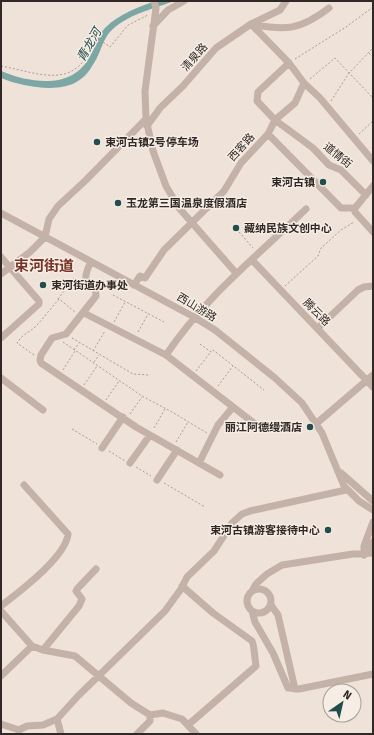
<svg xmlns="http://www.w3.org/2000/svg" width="374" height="735" font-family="'Fira Sans','Noto Sans SC',sans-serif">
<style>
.water{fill:#7ca7a5}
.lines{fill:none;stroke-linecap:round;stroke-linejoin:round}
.path{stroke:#b09b91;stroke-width:1;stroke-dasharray:2 2;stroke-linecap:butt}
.minor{stroke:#c4b1a7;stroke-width:7}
.poi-dot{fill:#214e4d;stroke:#f6ede5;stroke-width:1.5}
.labels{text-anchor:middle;stroke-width:3;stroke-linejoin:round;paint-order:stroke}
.street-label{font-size:11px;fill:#322926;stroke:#f6ede5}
.poi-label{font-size:11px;font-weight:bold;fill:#322926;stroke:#f6ede5;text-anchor:start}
.water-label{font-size:12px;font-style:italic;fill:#214e4d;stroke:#f6ede5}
.district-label{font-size:15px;font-weight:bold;fill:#773429;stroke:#f6ede5}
</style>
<rect width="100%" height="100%" fill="#eee2d9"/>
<path class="water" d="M 156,1 L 174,1 C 153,9 125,15 109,33 C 102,42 100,54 94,63 C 90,70 85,77 78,81 C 59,94 20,86 1,78 L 1,71 C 30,83 71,90 89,58 C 95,49 97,36 105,28 C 119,14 138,7 156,1 Z"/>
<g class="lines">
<path class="path" d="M 369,53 L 373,57
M 295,59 L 346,27 L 373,7
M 1,66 C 43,74 77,92 96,37 L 110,47 L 128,25 L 148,15
M 310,79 L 335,58 L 373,98
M 331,101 L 349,73 L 373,48
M 359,134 L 373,121
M 239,232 L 253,248
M 285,286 L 318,256 L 321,248 L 341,230 L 354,222
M 113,295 L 164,322
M 58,299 L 74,278 L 80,283
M 114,322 L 125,302
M 138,332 L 148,314
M 72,338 L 133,374 L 149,375
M 63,342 L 142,396 L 172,412 L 207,433
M 200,344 L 211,352 L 213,350 L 264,390
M 74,350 L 79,343
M 93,351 L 105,331
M 34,355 L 17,343 C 24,332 30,333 38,324 C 45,316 52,307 59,299 L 75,312
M 94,362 L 99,355
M 63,370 L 75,351
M 196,371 L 210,353
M 84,385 L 97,366
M 218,386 L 233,366
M 106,400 L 119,381
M 130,414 L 142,397
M 154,428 L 165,409
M 72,429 L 97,444
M 176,442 L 188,422
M 109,451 L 125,461
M 136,467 L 151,476
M 164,483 L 205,507"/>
<path class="minor" d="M 154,1 L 156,8 L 145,91 L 146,119 L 153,151 L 166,186 L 179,208 L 236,273
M 251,24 L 289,63 L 304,83 L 320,98 L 373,161
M 251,24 C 286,31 300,30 329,8
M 153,26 L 168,10 L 184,1
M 289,63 L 258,92 L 257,101 L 275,120 L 313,148 L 329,165 L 341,170 L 366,195
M 147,126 L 160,108 L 183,86 L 216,48 L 251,24 L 280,10 L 286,1
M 268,134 L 341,208 L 355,208
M 373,186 L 355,208 L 355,212 L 373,232
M 1,213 L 194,317 L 215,330 L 275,378 L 302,403 L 322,433 L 344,486 L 359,501 L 373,510
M 1,257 L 39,301 L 39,304 L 1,338
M 252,260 L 373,387
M 91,262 C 77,289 96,278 96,296 L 66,334 L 52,338 L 41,355 L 40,360 L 41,363 L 136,427 L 220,475
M 1,274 L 30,252 L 45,237 L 49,219 L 58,206 L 86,180 L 146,119
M 134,285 L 140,276 L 145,278 L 164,250 L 224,191 L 241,163 L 268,134 L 275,120 L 295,103 L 304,83
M 84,313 L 166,355 L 255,424
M 318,328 L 358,290 L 364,287 L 373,286
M 166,355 C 204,298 257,256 306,209
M 1,378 L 43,410
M 317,423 L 373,375
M 102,448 L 123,417
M 130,463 L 150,435
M 199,463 L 218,425 L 233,407
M 341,473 L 373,501
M 157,480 L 177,450
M 364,555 L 364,546 L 373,522
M 364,555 L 370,549 L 373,542
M 182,586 L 213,613 L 252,641 C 254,644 255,660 256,666 L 188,725
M247 601a12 12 0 1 1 24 0a12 12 0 1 1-24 0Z
M 252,591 L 256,584 L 267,574 L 282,565 L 353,554 L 373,553
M 271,605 L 278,615 L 295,689
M 1,606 C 19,592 66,557 68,534 L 24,485
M 1,611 L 32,646 L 43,650 L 75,656 L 131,703 L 150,715 L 163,713 L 182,719 L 196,734
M 252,611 L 255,622 L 273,653 L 288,688 L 299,689 L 373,674
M 43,650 L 79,606 L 82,599 L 76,591 L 77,589 L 96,569
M 1,676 L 32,646
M 57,719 L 61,734
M 1,724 L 19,730 L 27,726 L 43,725 L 57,719 L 78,696 L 165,611 L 181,589 L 187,577 L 214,551 L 232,523 L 242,514 L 250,511 L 346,490
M 137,734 L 150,721 L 150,715"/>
</g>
<g class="poi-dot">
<circle cx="97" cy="142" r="4"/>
<circle cx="323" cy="182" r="4"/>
<circle cx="118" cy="203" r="4"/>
<circle cx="236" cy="228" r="4"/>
<circle cx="43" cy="285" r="4"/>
<circle cx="310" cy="427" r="4"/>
<circle cx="328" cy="530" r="4"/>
</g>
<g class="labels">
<g class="street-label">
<text transform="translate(194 57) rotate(-49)" y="4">清泉路</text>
<text transform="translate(241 147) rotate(-48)" y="4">西客路</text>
<text transform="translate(338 155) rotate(39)" y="4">道情街</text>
<text transform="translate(197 307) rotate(31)" y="4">西山游路</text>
<text transform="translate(317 312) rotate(45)" y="4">腾云路</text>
</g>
<g class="poi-label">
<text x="105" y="146">束河古镇2号停车场</text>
<text x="315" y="186" text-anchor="end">束河古镇</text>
<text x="126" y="207">玉龙第三国温泉度假酒店</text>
<text x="244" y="232">藏纳民族文创中心</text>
<text x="51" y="289">束河街道办事处</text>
<text x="302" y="431" text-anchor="end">丽江阿德缦酒店</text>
<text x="320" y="534" text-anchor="end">束河古镇游客接待中心</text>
</g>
<g class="water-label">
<text transform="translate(89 45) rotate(-60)" y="4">青龙河</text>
</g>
<g class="district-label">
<text x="44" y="271">束河街道</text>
</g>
</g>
<rect width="374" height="735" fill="none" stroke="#322926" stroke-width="4"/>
<g transform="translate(342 703) rotate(34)"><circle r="19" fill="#f6ede5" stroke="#a89f99"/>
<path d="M0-3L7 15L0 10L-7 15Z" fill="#214e4d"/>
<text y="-6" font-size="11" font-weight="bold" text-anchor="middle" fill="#322926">N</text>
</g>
</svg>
